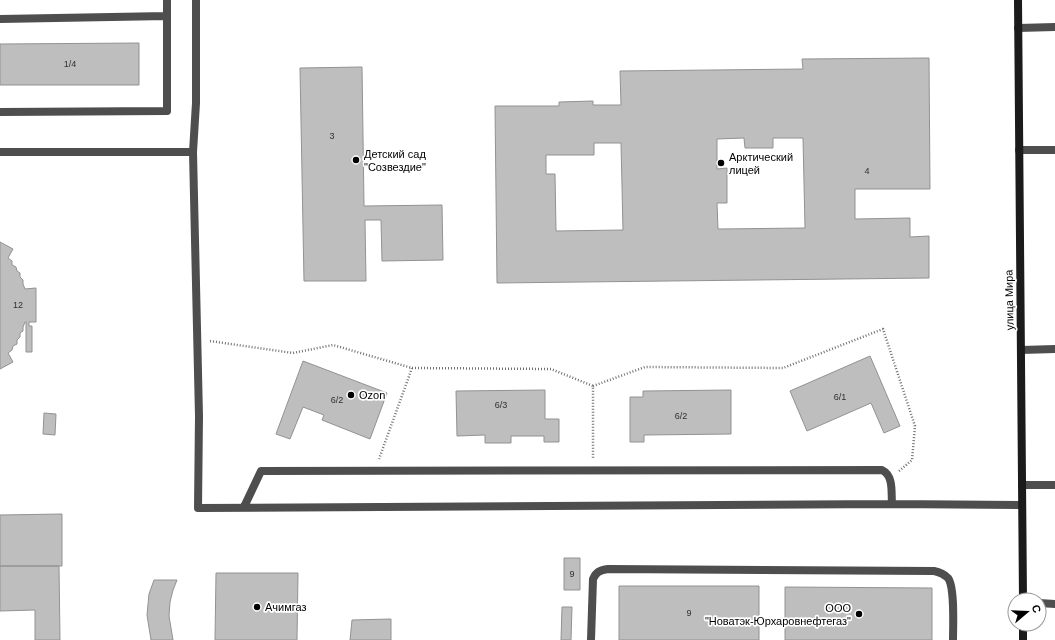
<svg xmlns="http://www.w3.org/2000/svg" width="1055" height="640" font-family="Arial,sans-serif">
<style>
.building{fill:#bebebe;stroke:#929292;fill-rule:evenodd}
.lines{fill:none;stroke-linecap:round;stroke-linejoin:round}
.path{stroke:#707070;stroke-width:2.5;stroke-dasharray:1 2;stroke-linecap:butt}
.lane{stroke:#4e4e4e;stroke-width:8}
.secondary{stroke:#1b1b1b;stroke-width:8}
.poi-dot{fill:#000;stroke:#fff;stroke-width:1.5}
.labels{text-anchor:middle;stroke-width:3.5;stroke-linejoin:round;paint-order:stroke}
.number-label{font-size:9px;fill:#303030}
.poi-label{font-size:11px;fill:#000;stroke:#fff;text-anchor:start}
.street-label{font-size:11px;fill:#000;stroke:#fff}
</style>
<rect width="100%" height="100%" fill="#fff"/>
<path class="building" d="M 139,43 L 139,85 L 0,85 L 0,44 Z
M 929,58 L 930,189 L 855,189 L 855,219 L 910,218 L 910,237 L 929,236 L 929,278 L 497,283 L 495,106 L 559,106 L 559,102 L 593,101 L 593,105 L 621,105 L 620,71 L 803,69 L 802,59 ZM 744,138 L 745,148 L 773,148 L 773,138 L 803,138 L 805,228 L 718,229 L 717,203 L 727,203 L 727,168 L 717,169 L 717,139 ZM 594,143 L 621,143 L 623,230 L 556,231 L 555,174 L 546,174 L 546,155 L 594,155 Z
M 362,67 L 364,206 L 442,205 L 443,260 L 382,261 L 381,220 L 365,220 L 366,281 L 304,281 L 300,68 Z
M 0,242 L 13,249 L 8,258 L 12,261 L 12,265 L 16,267 L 17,271 L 20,273 L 20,277 L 23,280 L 23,284 L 25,289 L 36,288 L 36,322 L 29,322 L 29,326 L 32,326 L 32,352 L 26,352 L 26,322 L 25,322 L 23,327 L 23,331 L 20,333 L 20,337 L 17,340 L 17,344 L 13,346 L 12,350 L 8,353 L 13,362 L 0,369 Z
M 870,356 L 900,426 L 884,433 L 871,403 L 807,431 L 790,391 Z
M 303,361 L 387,393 L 370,439 L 322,420 L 324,415 L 303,407 L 290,439 L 276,434 Z
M 545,390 L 545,419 L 559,419 L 559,442 L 544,442 L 544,436 L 511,436 L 511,443 L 485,443 L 485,435 L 457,436 L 456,391 Z
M 731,390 L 731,434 L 644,435 L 644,442 L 630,442 L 630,397 L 643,397 L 643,391 Z
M 44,413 L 56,414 L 55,435 L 43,434 Z
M 62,514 L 62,566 L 0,566 L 0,515 Z
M 564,558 L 580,558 L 580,590 L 564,590 Z
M 0,566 L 59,566 L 60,640 L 35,640 L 35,610 L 0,611 Z
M 216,573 L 298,573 L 297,640 L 215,640 Z
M 154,580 L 177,580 L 173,590 L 170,602 L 169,616 L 173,640 L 151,640 L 147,615 L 149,594 Z
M 619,586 L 759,586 L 759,640 L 619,640 Z
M 785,587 L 932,588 L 932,640 L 785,640 Z
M 562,607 L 572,607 L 571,640 L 561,640 Z
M 391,619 L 391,640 L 350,640 L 352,620 Z"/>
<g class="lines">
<path class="path" d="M 210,341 L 293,353 L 333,345 L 412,368 L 379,459
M 412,368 L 551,369 L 593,386 L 593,459
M 593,386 L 645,367 L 783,368 L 883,329 L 915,426 L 912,460 L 899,471"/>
<path class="lane" d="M 196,0 L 196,103 L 193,152 L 199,416 L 198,508 L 892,504
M 0,19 L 167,16
M 1018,28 L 1055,27
M 0,112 L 167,111 L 167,0
M 1019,150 L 1055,150
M 0,152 L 193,152
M 1021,350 L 1055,349
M 1022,485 L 1055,485
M 244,507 L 261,471 L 882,470 C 894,476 891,492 892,504 L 1022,505
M 1039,603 L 1055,604
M 591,640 L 593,579 C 596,572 600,570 608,569 L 934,571 C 939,572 944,574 948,578 C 955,587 953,627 953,640"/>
<path class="secondary" d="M 1018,0 L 1023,600
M 1023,624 L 1023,640"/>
</g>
<g class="poi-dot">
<circle cx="356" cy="160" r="4"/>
<circle cx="721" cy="163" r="4"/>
<circle cx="351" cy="395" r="4"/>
<circle cx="257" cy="607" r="4"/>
<circle cx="859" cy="614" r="4"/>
</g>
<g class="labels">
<g class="number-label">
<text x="70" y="67">1/4</text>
<text x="332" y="139">3</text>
<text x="867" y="174">4</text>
<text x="18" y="308">12</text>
<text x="840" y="400">6/1</text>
<text x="337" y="403">6/2</text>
<text x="501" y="408">6/3</text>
<text x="681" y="419">6/2</text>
<text x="572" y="577">9</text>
<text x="689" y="616">9</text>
</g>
<g class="poi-label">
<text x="364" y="158">Детский сад<tspan x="364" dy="13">"Созвездие"</tspan></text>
<text x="729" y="161">Арктический<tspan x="729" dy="13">лицей</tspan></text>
<text x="359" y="399">Ozon</text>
<text x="265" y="611">Ачимгаз</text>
<text x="851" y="612" text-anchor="end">ООО<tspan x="851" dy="13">"Новатэк-Юрхаровнефтегаз"</tspan></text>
</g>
<g class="street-label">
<text transform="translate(1009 300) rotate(-91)" y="4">улица Мира</text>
</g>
</g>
<g transform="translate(1027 612) rotate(71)"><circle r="19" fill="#ffffff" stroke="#999999"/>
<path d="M0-3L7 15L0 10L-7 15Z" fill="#000000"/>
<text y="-6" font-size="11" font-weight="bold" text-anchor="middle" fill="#000000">С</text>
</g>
</svg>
